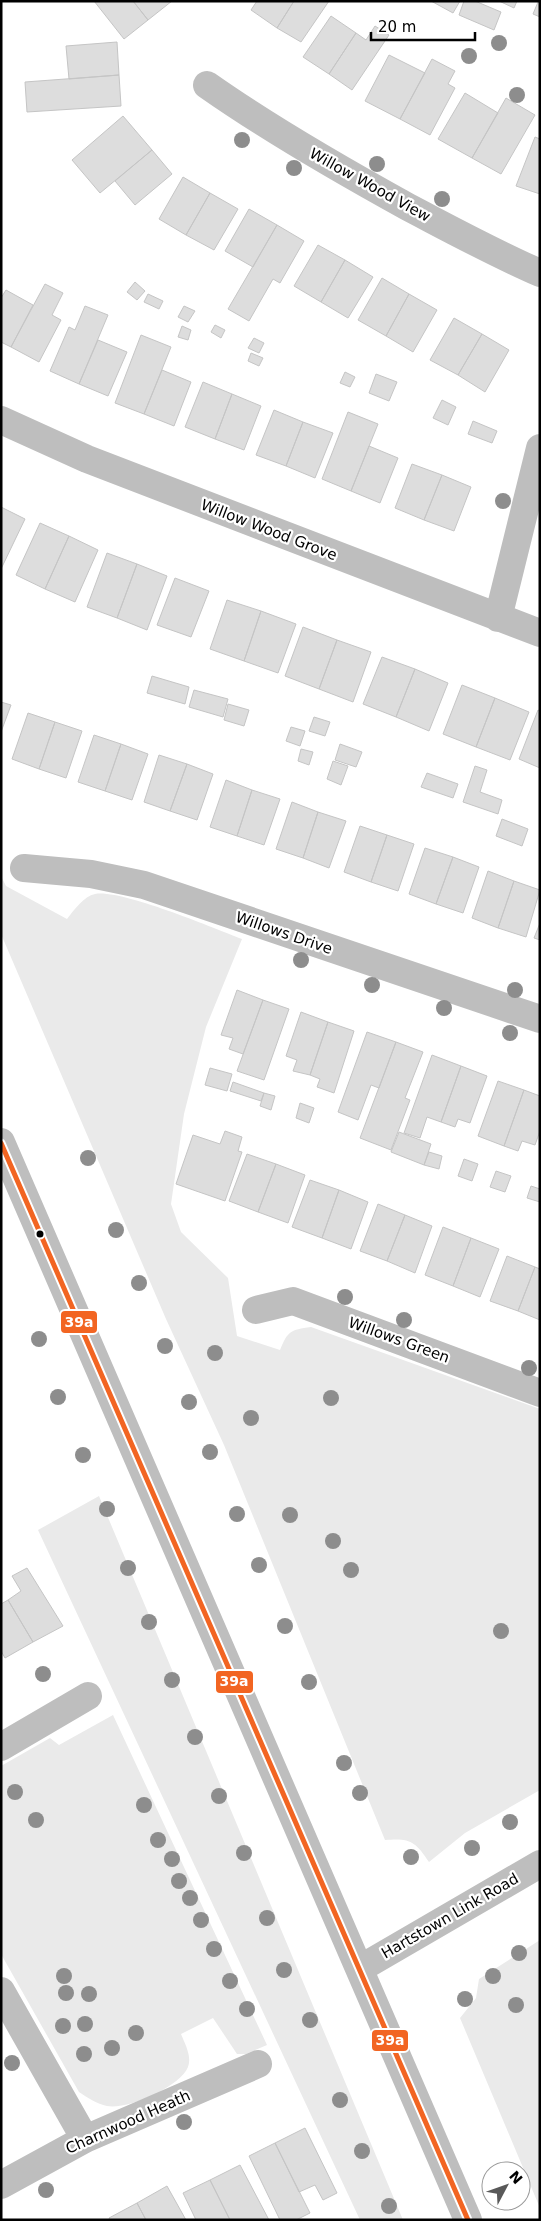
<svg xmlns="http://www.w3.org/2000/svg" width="541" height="2221" font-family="'DejaVu Sans',sans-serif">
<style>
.green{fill:#eaeaea}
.building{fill:#ddd;stroke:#c5c5c5}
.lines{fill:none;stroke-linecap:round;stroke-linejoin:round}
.minor{stroke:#bebebe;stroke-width:28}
.bus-1-casing{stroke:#fff;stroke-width:9}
.bus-1{stroke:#f26522;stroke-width:5}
.tree{fill:#8d8d8d}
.bus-dot{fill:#000;stroke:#fff;stroke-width:2}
.labels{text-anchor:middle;stroke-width:4.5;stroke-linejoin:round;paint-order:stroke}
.street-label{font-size:15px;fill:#000;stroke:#fff}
.line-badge{stroke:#fff;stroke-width:2}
.badge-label{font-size:14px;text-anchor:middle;font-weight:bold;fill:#fff}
</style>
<rect width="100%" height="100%" fill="#fff"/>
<path class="green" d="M 1,876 L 6,886 L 67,919 C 74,910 84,896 95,894 C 121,889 213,928 242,939 L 206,1027 L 184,1114 L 171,1204 L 181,1232 L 228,1278 L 237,1336 L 280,1350 C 288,1331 290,1330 311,1327 L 540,1409 L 540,1790 L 465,1833 L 429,1862 C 415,1841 410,1838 385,1840 L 224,1445 L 166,1319 L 1,934 Z
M 99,1496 L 403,2220 L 360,2220 L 38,1530 Z
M 113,1715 L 267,2045 L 246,2054 L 237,2054 L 213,2018 L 181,2034 C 185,2044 192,2056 188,2067 C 180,2087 127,2110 107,2106 C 97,2104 88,2098 79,2092 L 1,1954 L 1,1766 L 50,1738 L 59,1745 Z
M 540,1940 L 540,2208 L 460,2018 L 476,1998 L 479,1979 Z"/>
<path class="building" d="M 94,1 L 133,1 L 148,20 L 124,39 Z
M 133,1 L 172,1 L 148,20 Z
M 257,1 L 294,1 L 277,28 L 251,10 Z
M 294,1 L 329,1 L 301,42 L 277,28 Z
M 431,1 L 460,1 L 453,13 Z
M 464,1 L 475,1 L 501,12 L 494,30 L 459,15 Z
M 499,1 L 517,1 L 514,8 Z
M 538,2 L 540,3 L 540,17 L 533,14 Z
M 331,16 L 356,33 L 329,74 L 303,57 Z
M 375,26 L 389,35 L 352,90 L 329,74 L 356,33 L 366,40 Z
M 117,42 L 119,75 L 69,79 L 66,46 Z
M 389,55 L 425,73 L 400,119 L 365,101 Z
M 432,59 L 455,71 L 448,84 L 455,88 L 430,135 L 400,119 Z
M 119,75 L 121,106 L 27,112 L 25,82 Z
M 465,93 L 498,113 L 472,158 L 438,139 Z
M 506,98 L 535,115 L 501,174 L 472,158 Z
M 123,116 L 152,150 L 100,193 L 72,160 Z
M 535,137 L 540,139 L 540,194 L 516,186 Z
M 152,150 L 172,174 L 135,205 L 115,181 Z
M 183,177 L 210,193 L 186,235 L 159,219 Z
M 210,193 L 238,209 L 214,250 L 186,235 Z
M 249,209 L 277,225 L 253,267 L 225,251 Z
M 277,225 L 304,241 L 280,283 L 273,279 L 249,321 L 228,309 Z
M 318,245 L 345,260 L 321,302 L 294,286 Z
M 345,260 L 373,277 L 348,318 L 321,302 Z
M 382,278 L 409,294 L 386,336 L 358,320 Z
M 135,282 L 145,291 L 137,300 L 127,292 Z
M 45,284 L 63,293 L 52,315 L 61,320 L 39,362 L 11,347 Z
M 6,290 L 33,305 L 11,347 L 1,342 L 1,298 Z
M 148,294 L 163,301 L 159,309 L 144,302 Z
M 409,294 L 437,310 L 413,352 L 386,336 Z
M 85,306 L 108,315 L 79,384 L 50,371 L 69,327 L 75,330 Z
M 184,306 L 195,311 L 188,322 L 178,317 Z
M 454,318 L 482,334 L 458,375 L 430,360 Z
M 215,325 L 225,330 L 221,338 L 211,332 Z
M 182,326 L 191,330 L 188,340 L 178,337 Z
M 482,334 L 509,350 L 485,392 L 458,375 Z
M 141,335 L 171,347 L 144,414 L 115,403 Z
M 254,338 L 264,343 L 259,353 L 248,348 Z
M 98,340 L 127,352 L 108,396 L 79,384 Z
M 251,353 L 263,358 L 259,366 L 248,361 Z
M 162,370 L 191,382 L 174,426 L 144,414 Z
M 345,372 L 355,377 L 350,387 L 340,383 Z
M 376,374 L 397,382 L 389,401 L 369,393 Z
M 203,382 L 232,394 L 215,439 L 185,427 Z
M 232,394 L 261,406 L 244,450 L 215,439 Z
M 442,400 L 456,407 L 448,425 L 433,418 Z
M 274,410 L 303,422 L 286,466 L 256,455 Z
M 348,412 L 378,424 L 351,491 L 322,479 Z
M 473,421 L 497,431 L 492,443 L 468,434 Z
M 303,422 L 333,433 L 315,478 L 286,466 Z
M 369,446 L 398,458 L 380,503 L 351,491 Z
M 412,464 L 442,475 L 424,520 L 395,508 Z
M 442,475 L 471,487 L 454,531 L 424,520 Z
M 1,507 L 25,519 L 1,569 Z
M 40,523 L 69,536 L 45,589 L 16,575 Z
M 69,536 L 98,550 L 75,602 L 45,589 Z
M 107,553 L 137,564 L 117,618 L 87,607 Z
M 137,564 L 167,576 L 147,630 L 117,618 Z
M 175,578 L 209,591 L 191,637 L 157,625 Z
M 227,600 L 261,611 L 244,661 L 210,649 Z
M 261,611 L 296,624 L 278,673 L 244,661 Z
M 303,627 L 337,640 L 319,689 L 285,676 Z
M 337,640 L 371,652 L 353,702 L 319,689 Z
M 382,657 L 415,669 L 396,717 L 363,704 Z
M 415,669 L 448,683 L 429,731 L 396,717 Z
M 152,676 L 189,687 L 185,704 L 147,693 Z
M 462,685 L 495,698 L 476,747 L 443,734 Z
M 194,690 L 228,699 L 223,717 L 189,707 Z
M 495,698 L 529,712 L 510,760 L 476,747 Z
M 1,702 L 11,705 L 1,732 Z
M 228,704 L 249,710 L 244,726 L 224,720 Z
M 538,710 L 540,711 L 540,768 L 519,759 Z
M 28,713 L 55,722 L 39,769 L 12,759 Z
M 314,717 L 330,722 L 325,736 L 309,731 Z
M 55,722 L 82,731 L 66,778 L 39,769 Z
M 291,727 L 305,731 L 300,746 L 286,741 Z
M 94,735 L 121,744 L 105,791 L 78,782 Z
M 121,744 L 148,754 L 132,800 L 105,791 Z
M 340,744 L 362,752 L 356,767 L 335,760 Z
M 301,749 L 313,752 L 309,765 L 298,761 Z
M 159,755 L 187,764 L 170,811 L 144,802 Z
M 333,761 L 348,766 L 341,785 L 327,779 Z
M 187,764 L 213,774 L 197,820 L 170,811 Z
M 475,766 L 487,770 L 480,792 L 502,800 L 498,814 L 463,802 Z
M 427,773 L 458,784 L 453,798 L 421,787 Z
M 226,780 L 252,790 L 237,836 L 210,827 Z
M 252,790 L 280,799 L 264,845 L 237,836 Z
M 292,802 L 318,812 L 303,858 L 276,849 Z
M 318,812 L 346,821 L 329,868 L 303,858 Z
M 502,819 L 528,829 L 522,846 L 496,836 Z
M 360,826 L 387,835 L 371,882 L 344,872 Z
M 387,835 L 414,844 L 398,891 L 371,882 Z
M 425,848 L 453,857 L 436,904 L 409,894 Z
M 453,857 L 479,867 L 463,913 L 436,904 Z
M 488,871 L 514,881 L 498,928 L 472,918 Z
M 514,881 L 540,890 L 526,937 L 498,928 Z
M 540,923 L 540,940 L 534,938 Z
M 237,990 L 263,1000 L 243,1054 L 229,1049 L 233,1038 L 221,1035 Z
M 263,1000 L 289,1009 L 264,1080 L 237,1071 Z
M 301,1012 L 328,1022 L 310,1075 L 293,1071 L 297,1060 L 286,1056 Z
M 328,1022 L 354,1031 L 334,1093 L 317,1087 L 320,1079 L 310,1075 Z
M 367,1032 L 396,1042 L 379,1088 L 371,1085 L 358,1120 L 338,1112 Z
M 396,1042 L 423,1052 L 405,1098 L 410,1100 L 391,1150 L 360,1138 Z
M 432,1055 L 461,1066 L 441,1122 L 427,1117 L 420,1138 L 404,1133 Z
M 461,1066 L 487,1076 L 470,1123 L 458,1119 L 455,1127 L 441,1122 Z
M 210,1068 L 232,1074 L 227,1091 L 205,1085 Z
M 498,1081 L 524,1090 L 504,1146 L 478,1136 Z
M 233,1082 L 264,1093 L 261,1101 L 230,1091 Z
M 524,1090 L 540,1096 L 540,1131 L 535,1145 L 522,1141 L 518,1151 L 504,1146 Z
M 264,1093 L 275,1096 L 271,1110 L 260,1106 Z
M 300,1103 L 314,1108 L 309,1123 L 296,1118 Z
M 225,1131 L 242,1137 L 238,1151 L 242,1152 L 225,1201 L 176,1184 L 193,1135 L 220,1144 Z
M 399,1132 L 431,1144 L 424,1165 L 391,1152 Z
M 429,1152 L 442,1156 L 439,1169 L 424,1165 Z
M 247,1154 L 276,1164 L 258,1212 L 229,1201 Z
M 464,1159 L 478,1164 L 472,1181 L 458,1176 Z
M 276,1164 L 305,1175 L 288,1223 L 258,1212 Z
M 496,1171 L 511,1176 L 505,1192 L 490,1187 Z
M 310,1180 L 339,1190 L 322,1238 L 292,1227 Z
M 531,1186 L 540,1189 L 540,1202 L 527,1198 Z
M 339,1190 L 368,1202 L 351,1249 L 322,1238 Z
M 378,1204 L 405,1215 L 387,1261 L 360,1251 Z
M 405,1215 L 432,1226 L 415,1273 L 387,1261 Z
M 443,1227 L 471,1238 L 453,1286 L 425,1275 Z
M 471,1238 L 499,1249 L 480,1297 L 453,1286 Z
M 507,1256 L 535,1267 L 518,1311 L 490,1301 Z
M 535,1267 L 540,1269 L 540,1320 L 518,1311 Z
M 27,1568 L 63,1626 L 33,1642 L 8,1600 L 21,1591 L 12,1576 Z
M 8,1600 L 33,1642 L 5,1658 L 1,1651 L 1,1604 Z
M 305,2128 L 337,2193 L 323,2200 L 315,2185 L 299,2192 L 275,2143 Z
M 275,2143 L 310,2213 L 296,2220 L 280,2220 L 249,2156 Z
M 240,2165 L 269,2220 L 230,2220 L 210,2180 Z
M 210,2180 L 230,2220 L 196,2220 L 183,2193 Z
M 167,2186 L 186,2220 L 146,2220 L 137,2203 Z
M 137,2203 L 146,2220 L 110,2220 L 109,2218 Z"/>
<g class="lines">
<path class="minor" d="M 207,85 C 271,130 339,169 408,207 C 452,230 494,253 540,273
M 1,420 L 87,459 L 540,633
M 498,618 L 540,448
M 24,868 L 91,874 L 144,885 L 540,1019
M 1,1142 L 468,2220
M 256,1310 L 293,1301 L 540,1393
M 1,1747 L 88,1696
M 361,1968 L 540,1864
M 1,1991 L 85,2139
M 1,2185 L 85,2139 L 258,2064"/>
<g class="bus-1-casing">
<path id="bus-1" d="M 1,1143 L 468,2220"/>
</g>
<use href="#bus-1" class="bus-1"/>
</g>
<g class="tree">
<circle cx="499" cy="43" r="8"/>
<circle cx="469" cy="56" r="8"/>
<circle cx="517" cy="95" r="8"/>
<circle cx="242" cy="140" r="8"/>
<circle cx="377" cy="164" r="8"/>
<circle cx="294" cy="168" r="8"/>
<circle cx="442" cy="199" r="8"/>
<circle cx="503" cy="501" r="8"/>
<circle cx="301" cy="960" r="8"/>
<circle cx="372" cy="985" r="8"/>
<circle cx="515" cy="990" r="8"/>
<circle cx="444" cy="1008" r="8"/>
<circle cx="510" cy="1033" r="8"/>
<circle cx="88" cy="1158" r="8"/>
<circle cx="116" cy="1230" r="8"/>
<circle cx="139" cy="1283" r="8"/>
<circle cx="345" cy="1297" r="8"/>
<circle cx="404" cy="1320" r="8"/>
<circle cx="39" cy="1339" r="8"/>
<circle cx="165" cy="1346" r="8"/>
<circle cx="215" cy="1353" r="8"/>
<circle cx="529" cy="1368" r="8"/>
<circle cx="58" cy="1397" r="8"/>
<circle cx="331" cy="1398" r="8"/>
<circle cx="189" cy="1402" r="8"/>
<circle cx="251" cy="1418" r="8"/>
<circle cx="210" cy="1452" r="8"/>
<circle cx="83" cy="1455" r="8"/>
<circle cx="107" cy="1509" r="8"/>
<circle cx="237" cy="1514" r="8"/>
<circle cx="290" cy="1515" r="8"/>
<circle cx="333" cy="1541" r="8"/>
<circle cx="259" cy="1565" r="8"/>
<circle cx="128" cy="1568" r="8"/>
<circle cx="351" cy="1570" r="8"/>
<circle cx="149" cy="1622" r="8"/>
<circle cx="285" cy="1626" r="8"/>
<circle cx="501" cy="1631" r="8"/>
<circle cx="43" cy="1674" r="8"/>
<circle cx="172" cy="1680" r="8"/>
<circle cx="309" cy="1682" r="8"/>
<circle cx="195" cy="1737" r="8"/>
<circle cx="344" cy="1763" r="8"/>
<circle cx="15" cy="1792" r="8"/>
<circle cx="360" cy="1793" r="8"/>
<circle cx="219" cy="1796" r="8"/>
<circle cx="144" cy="1805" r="8"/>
<circle cx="36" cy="1820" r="8"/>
<circle cx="510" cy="1822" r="8"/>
<circle cx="158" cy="1840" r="8"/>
<circle cx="472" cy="1848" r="8"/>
<circle cx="244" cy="1853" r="8"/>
<circle cx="411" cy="1857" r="8"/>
<circle cx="172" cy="1859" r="8"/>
<circle cx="179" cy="1881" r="8"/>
<circle cx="190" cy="1898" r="8"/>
<circle cx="267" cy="1918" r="8"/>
<circle cx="201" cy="1920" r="8"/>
<circle cx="214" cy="1949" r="8"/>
<circle cx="519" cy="1953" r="8"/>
<circle cx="284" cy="1970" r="8"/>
<circle cx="64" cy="1976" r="8"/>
<circle cx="493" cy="1976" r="8"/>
<circle cx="230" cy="1981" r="8"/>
<circle cx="66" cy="1993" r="8"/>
<circle cx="89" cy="1994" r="8"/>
<circle cx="465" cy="1999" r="8"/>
<circle cx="516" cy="2005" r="8"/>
<circle cx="247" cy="2009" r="8"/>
<circle cx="310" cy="2020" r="8"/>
<circle cx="85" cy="2024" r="8"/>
<circle cx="63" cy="2026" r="8"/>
<circle cx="136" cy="2033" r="8"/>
<circle cx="112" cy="2048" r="8"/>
<circle cx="84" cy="2054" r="8"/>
<circle cx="12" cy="2063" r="8"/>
<circle cx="340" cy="2100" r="8"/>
<circle cx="184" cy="2122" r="8"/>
<circle cx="362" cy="2151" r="8"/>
<circle cx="46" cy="2190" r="8"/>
<circle cx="389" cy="2206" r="8"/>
</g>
<circle class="bus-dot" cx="40" cy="1234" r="4.5"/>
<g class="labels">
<g class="street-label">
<text transform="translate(370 185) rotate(29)" y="5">Willow Wood View</text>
<text transform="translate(269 530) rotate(21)" y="5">Willow Wood Grove</text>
<text transform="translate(284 933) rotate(19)" y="5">Willows Drive</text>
<text transform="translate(399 1340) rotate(20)" y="5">Willows Green</text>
<text transform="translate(450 1916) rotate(-30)" y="5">Hartstown Link Road</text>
<text transform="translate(128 2122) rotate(-24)" y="5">Charnwood Heath</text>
</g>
</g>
<g class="line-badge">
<rect x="60" y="1310" width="38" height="24" rx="5" fill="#f26522"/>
<rect x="215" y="1670" width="39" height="24" rx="5" fill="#f26522"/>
<rect x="371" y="2029" width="38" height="23" rx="5" fill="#f26522"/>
</g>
<g class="badge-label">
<text x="79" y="1327">39a</text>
<text x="234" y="1686">39a</text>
<text x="390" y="2045">39a</text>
</g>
<rect width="541" height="2221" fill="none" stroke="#000000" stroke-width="5"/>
<g transform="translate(506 2186) rotate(49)"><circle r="24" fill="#ffffff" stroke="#999999"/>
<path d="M0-4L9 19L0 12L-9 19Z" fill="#595959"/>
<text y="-8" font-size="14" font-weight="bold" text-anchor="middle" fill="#000000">N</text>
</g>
<path d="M371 32v8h104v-8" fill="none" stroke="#000000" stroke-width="2.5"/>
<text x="378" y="32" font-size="15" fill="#000000" stroke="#ffffff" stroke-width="4" paint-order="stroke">20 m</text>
</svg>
